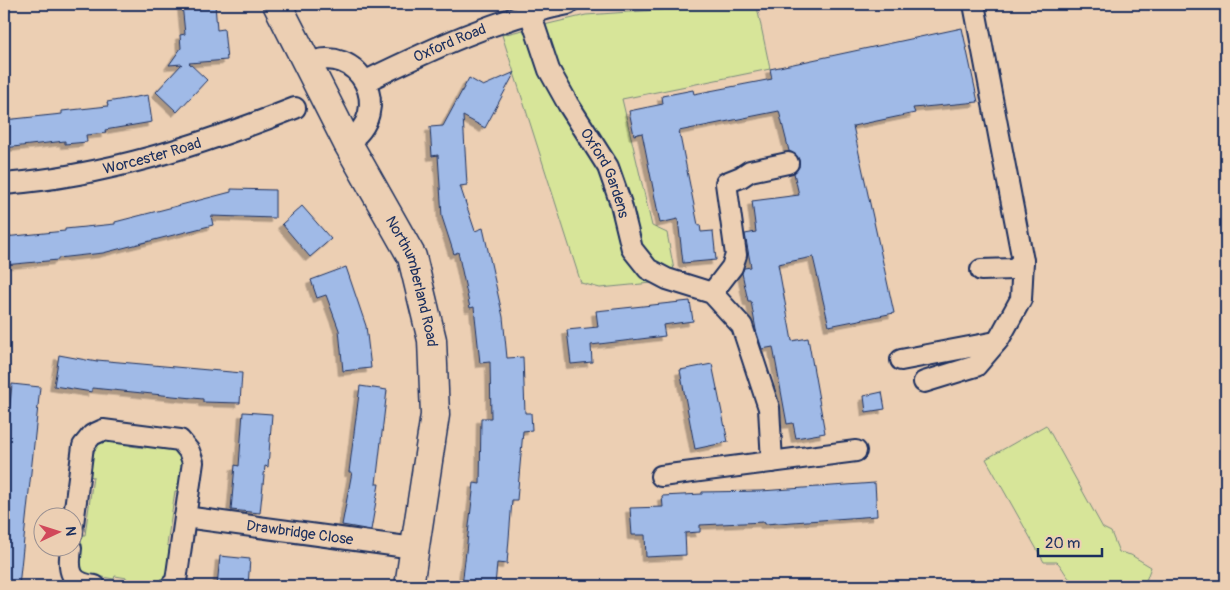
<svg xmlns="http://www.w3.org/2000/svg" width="1230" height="590" font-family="Pangolin,sans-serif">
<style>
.green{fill:#d7e599;stroke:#798a7c}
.building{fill:#a0bae7;stroke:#1b2f5e;filter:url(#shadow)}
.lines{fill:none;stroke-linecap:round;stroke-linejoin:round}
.street-casing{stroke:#1b2f5e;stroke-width:24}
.secondary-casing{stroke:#1b2f5e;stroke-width:31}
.street{stroke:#eccfb3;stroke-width:20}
.secondary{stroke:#eccfb3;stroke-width:28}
.labels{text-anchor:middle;stroke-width:4;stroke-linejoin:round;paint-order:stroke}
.street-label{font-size:15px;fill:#1b2f5e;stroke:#eccfb3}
</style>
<defs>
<filter id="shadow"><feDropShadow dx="-4.5" dy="4.5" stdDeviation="0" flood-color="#0004"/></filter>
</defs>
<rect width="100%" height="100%" fill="#eccfb3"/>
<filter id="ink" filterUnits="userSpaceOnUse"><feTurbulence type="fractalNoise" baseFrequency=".02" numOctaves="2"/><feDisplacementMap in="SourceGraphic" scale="10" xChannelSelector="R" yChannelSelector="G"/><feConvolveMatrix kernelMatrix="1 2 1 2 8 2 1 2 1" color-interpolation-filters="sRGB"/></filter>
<g filter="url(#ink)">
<path class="green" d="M 743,4 L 757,7 L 770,69 L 622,99 L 652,226 L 667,233 L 674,270 L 662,282 L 600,288 L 581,283 L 502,35 L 586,15 Z
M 1046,425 L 1103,528 L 1111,532 L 1119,552 L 1131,555 L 1151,567 L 1144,586 L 1103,586 C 1093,579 1083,583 1072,580 C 1067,579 1062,566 1057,562 L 1044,562 L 986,459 Z
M 107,439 L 130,442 L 130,446 L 146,448 L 147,444 L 175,449 L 185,461 L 180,491 L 175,491 L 167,545 L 172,546 C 165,587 169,586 127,581 L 127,578 L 115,576 L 114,579 L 85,574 L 78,562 L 82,535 L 85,535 L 93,477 L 90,476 C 92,461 91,445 107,439 Z"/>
<path class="building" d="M 182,4 L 215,4 L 217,30 L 224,29 L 227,60 L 189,63 L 207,80 L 177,112 L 156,92 L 182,64 L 169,65 L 181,48 L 180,35 L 185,34 Z
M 962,28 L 978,102 L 913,108 L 915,113 L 853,126 L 894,313 L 829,326 L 813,257 L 778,264 L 792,341 L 808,338 L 825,433 L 796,438 L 793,423 L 787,424 L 773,347 L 762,349 L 756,330 L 751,301 L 748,301 L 742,273 L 744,268 L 751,267 L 745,234 L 756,232 L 752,201 L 799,195 L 794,173 L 799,167 L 799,160 L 796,155 L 789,151 L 779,111 L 679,131 L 698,225 L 700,225 L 701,232 L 713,231 L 716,260 L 683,263 L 678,219 L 660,223 L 642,133 L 634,135 L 629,111 L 663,104 L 662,96 L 693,90 L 694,94 L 772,79 L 770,69 Z
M 515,72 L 485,128 L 463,116 L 467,185 L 460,186 L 475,231 L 483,228 L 503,317 L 507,358 L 523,357 L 525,413 L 531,413 L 532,430 L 523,431 L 517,500 L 512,500 L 507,564 L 497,563 L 495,586 L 462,586 L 474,483 L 480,484 L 481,418 L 491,418 L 490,362 L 480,363 L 474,307 L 470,308 L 458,252 L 454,254 L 442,217 L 438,155 L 432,156 L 430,127 L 443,126 L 469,78 L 483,86 Z
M 148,95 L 152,122 L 105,130 L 106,133 L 86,135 L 87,142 L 65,144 L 65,141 L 4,148 L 4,120 L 62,114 L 62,111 L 108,106 L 107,102 Z
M 231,189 L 275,190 L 275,218 L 211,216 L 213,225 L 103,253 L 58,258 L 58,260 L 4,265 L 4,237 L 65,231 L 65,229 L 115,224 L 115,222 L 231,192 Z
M 302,206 L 331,239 L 310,257 L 282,224 Z
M 346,267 L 366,326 L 371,368 L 343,371 L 339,330 L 326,295 L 317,298 L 311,280 Z
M 690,301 L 693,321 L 663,325 L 665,336 L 591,345 L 592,362 L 571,364 L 567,330 L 598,327 L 596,311 Z
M 59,355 L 97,362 L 97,360 L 242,373 L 240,403 L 203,402 L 203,399 L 92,388 L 92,392 L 54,386 Z
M 712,364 L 728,442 L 695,449 L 680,370 Z
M 12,384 L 40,387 L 19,586 L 4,586 L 4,465 Z
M 360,386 L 387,390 L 376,484 L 379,484 L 371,530 L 342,525 L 352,472 L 349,472 Z
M 882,392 L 885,409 L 866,412 L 864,396 Z
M 243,412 L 272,414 L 268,467 L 265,466 L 260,513 L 231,510 L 235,465 L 239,466 Z
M 875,483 L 877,516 L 765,524 L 764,522 L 700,525 L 700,532 L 685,533 L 686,555 L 646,557 L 645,535 L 632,535 L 630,508 L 663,507 L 662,496 L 702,494 L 702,492 L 761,491 Z
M 220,556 L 250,559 L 248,586 L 217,586 Z"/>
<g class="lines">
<g class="street-casing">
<g id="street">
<path d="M 974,4 L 1023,261 L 1014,269 L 981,270"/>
<path id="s1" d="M 530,13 L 549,70 L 568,104 L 608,167 L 621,204 L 632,249 L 648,269 L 667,279 L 712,293 L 742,326 L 769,408 L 772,462"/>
<path d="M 307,64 C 359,40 396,112 347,142"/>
<path id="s2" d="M 366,81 C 430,50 497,18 568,4"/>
<path id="s3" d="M 4,184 C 105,176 201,145 295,108"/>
<path d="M 712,293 L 732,267 L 736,255 L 726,183 L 741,177 L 750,171 L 788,163"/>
<path d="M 901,360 L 996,342"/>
<path d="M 924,382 L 976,366 L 999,339 L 1021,299 L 1023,261"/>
<path d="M 661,476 L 856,451"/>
<path id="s4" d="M 185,517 L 414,548"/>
<path d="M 72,532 L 83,446 L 92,435 L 103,430 L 180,440 L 189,451 L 193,462 L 176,581 L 171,586"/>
<path d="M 71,548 C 68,571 69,583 95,586"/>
</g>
</g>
<g class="secondary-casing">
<g id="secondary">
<path id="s5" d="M 277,4 L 347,142 L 412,257 L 432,340 L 435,415 L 409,586"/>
</g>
</g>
<use href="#street" class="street"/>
<use href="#secondary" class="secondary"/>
</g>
</g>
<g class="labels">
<g class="street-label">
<text dy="5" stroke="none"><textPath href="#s2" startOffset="92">Oxford Road</textPath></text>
<text dy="5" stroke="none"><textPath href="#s3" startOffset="151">Worcester Road</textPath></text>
<text dy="5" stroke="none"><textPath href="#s1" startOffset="178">Oxford Gardens</textPath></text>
<text dy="5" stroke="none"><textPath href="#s5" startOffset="310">Northumberland Road</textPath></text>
<text dy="5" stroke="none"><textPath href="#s4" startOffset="116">Drawbridge Close</textPath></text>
</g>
</g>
<rect width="1230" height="590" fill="none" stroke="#eccfb3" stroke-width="20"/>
<rect x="10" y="10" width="1210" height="570" fill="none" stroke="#1b2f5e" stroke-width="2" filter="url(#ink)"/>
<g transform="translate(58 532) rotate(86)"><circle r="24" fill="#eccfb3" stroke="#988f91"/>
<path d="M0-4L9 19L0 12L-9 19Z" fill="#d1495b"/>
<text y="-8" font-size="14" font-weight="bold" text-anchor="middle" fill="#1b2f5e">N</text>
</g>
<path d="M1038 548v8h64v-8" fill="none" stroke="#1b2f5e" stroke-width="2.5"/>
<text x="1045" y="548" font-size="15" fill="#1b2f5e" stroke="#eccfb3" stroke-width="4" paint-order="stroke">20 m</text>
</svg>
